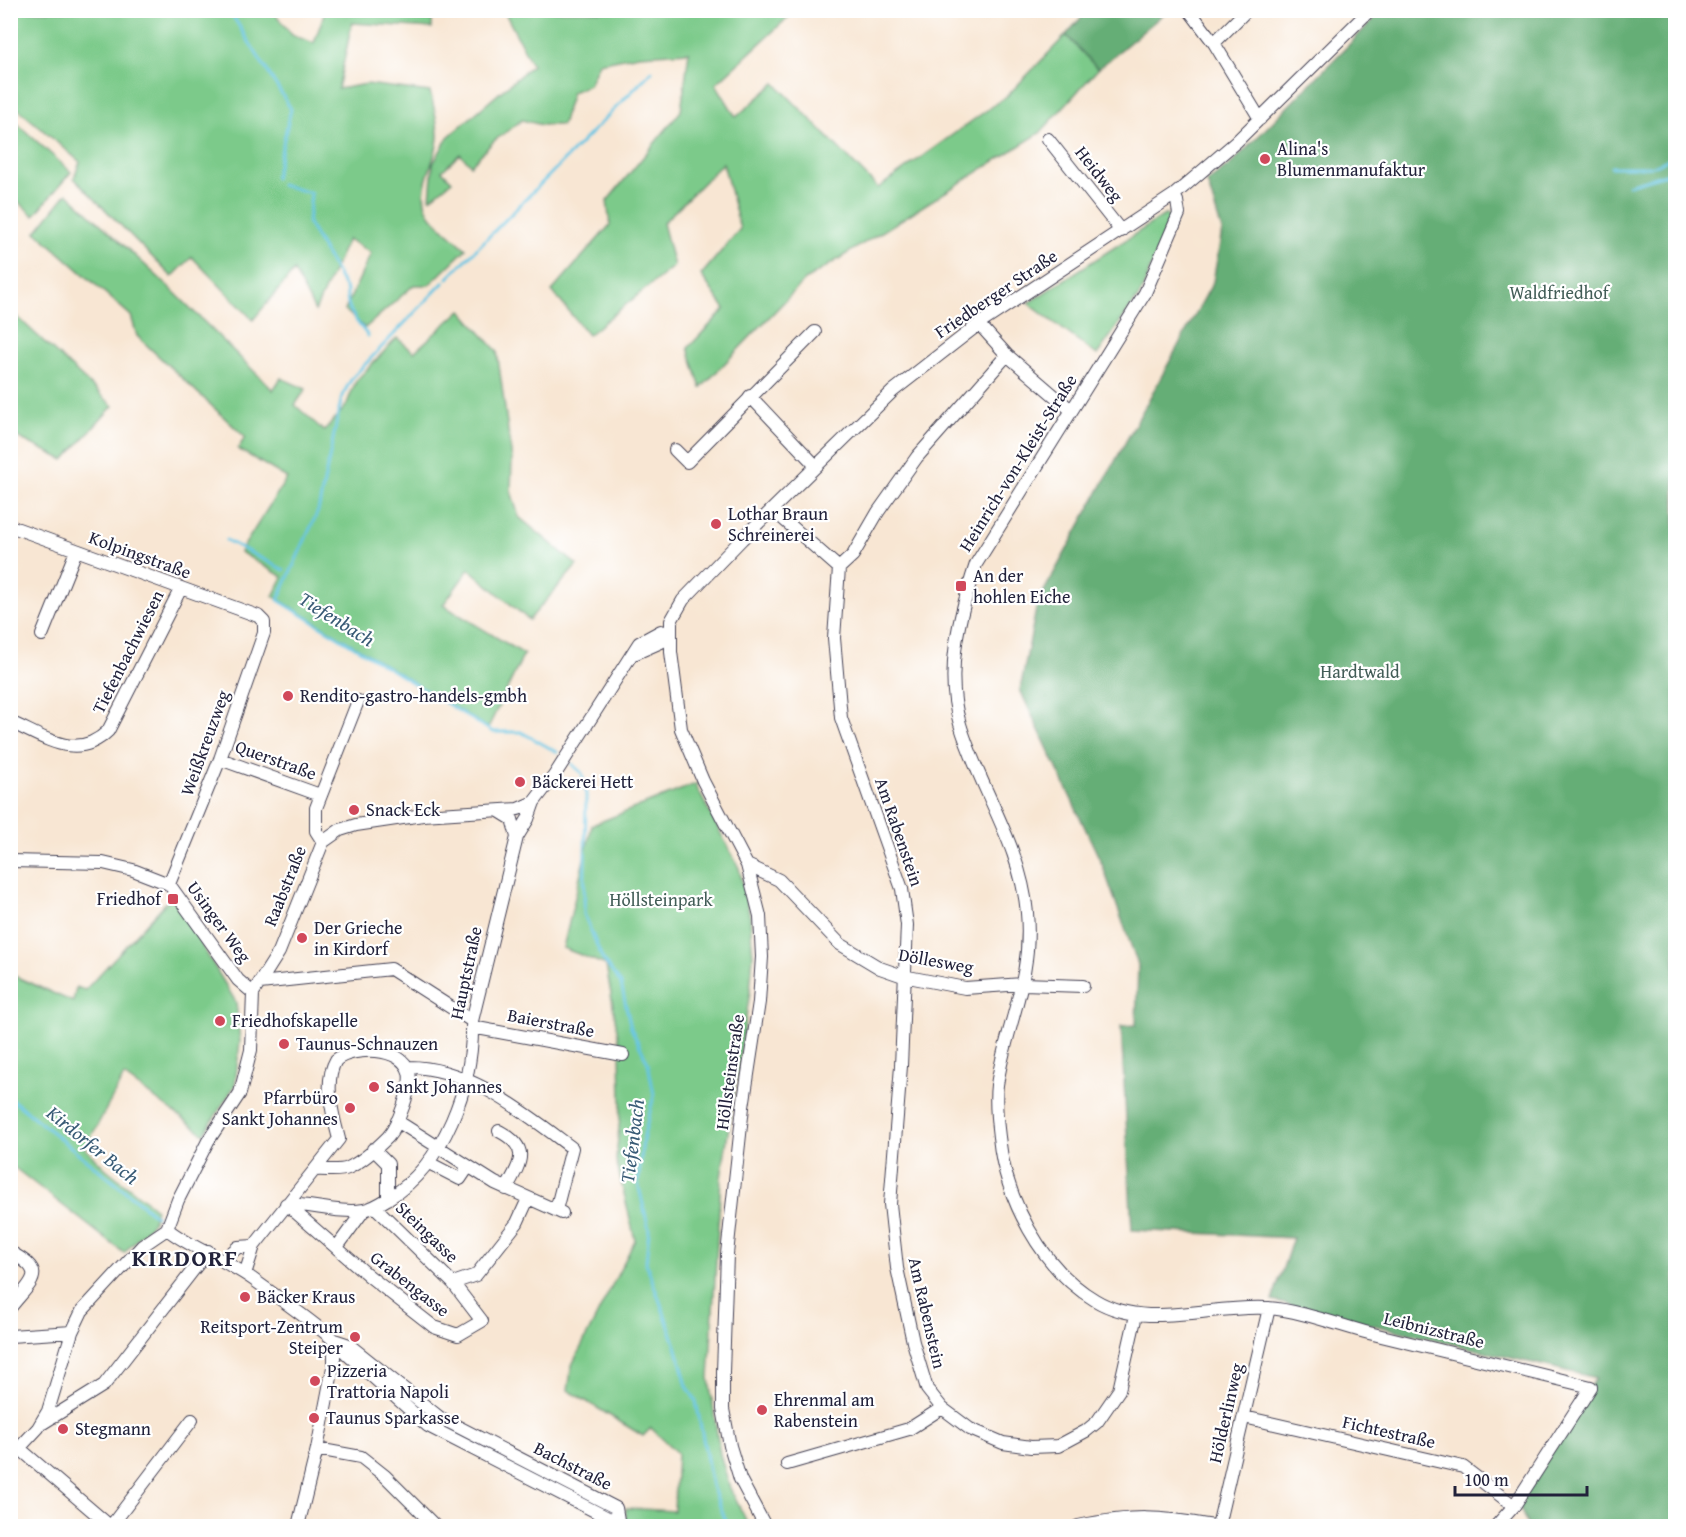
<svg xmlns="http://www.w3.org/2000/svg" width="1686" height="1537" font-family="'Gentium Book Plus',serif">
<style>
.green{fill:#7cca8a;stroke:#4f7662;stroke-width:1.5}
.forest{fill:#65ae76;stroke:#446858;stroke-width:1.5}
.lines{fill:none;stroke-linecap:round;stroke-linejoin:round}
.stream{stroke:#65c5e3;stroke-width:3}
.minor-casing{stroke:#423f52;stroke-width:14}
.minor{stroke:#fff;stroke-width:12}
.poi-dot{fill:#d1495b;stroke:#fff;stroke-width:2}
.labels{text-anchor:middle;stroke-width:4.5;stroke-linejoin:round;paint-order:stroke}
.poi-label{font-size:18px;fill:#22223b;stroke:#fff;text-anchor:start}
.street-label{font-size:18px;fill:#22223b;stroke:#fff}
.park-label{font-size:18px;fill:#425d57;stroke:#fff}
.water-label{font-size:20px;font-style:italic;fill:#395b76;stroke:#fff}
.district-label{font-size:24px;font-weight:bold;letter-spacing:1.5px;fill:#22223b;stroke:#fff}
</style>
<rect width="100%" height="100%" fill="#fff"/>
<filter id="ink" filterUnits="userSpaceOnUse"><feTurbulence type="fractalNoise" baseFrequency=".0167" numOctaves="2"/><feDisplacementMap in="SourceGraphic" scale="12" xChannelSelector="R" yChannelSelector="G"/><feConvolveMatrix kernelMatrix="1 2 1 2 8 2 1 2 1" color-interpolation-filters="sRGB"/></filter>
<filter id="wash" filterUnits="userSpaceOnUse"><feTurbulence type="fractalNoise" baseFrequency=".008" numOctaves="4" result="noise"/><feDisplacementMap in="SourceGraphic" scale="24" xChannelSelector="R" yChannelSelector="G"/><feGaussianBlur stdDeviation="1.35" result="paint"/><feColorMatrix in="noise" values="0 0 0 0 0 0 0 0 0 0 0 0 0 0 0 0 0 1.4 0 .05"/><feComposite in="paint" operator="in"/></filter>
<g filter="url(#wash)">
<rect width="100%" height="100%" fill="#f8e6d3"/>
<path class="green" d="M 14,11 L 273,11 L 292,35 L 314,43 L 325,11 L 432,11 L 432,28 L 352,23 L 338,89 L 367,84 L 430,92 C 434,107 438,121 438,137 C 437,164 412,192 432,217 C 442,229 456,239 466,249 L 429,285 L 414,285 L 365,328 L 345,310 L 371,253 L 348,239 L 315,311 L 294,271 L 253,320 L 192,257 L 172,277 L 74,178 L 80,162 L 11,103 L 10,15 Z
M 504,11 L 795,11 L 716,84 L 736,117 L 775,83 L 878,188 L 1008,95 L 1066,35 L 1098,69 L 1040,133 L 805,280 L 701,388 L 688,348 L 725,309 L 701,275 L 740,229 L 723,163 L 663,223 L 674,266 L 588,335 L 552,291 L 610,225 L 607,201 L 681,111 L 689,52 L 639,55 L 599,63 L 589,85 L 572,92 L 562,125 L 542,125 L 522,120 L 494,141 L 471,165 L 460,154 L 442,171 L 452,181 L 430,199 L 433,164 L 448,137 L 532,65 Z
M 11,118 L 71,172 L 34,216 L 11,195 Z
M 67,193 L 168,286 L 273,390 L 281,378 L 306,389 L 295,405 L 324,431 L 346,406 L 356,381 L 397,338 L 414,352 L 461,310 L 497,351 L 512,459 L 511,491 L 519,517 L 577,565 L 529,620 L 469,569 L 443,605 L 524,654 L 488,728 L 273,596 L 283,577 L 240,552 L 287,478 L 238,449 L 245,437 L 137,336 L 131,316 L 36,232 Z
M 1166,214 L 1170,218 L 1141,293 L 1097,355 L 1028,303 Z
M 11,311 L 113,406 L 64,460 L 11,434 Z
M 703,781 L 696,786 L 739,868 L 750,917 L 753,956 L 750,992 L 721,1178 L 709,1378 L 720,1454 L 730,1488 L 749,1526 L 625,1526 L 626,1508 L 674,1511 L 677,1453 L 651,1428 L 643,1436 L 568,1390 L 572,1365 L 635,1240 L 616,1160 L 621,1105 L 620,1047 L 606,965 L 563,948 L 592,825 Z
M 172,896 L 236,1002 L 240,1041 L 235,1085 L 204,1134 L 124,1076 L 85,1148 L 105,1168 L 156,1209 L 153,1222 L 124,1253 L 11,1165 L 10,974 L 73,1002 L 76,987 L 85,990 Z"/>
<path class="forest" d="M 1087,11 L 1087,10 L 1167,11 L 1098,69 L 1066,35 Z
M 1382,11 L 1675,11 L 1675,1526 L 1528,1526 L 1517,1502 L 1596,1378 L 1272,1301 L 1293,1238 L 1132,1230 L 1121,1026 L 1136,1025 L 1138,965 L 1102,864 L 1020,690 L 1037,604 L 1213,282 L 1222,231 L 1207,182 L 1231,164 Z"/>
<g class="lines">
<path class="stream" d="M 229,10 L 291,109 L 275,178
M 1611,167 L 1651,167 L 1676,156
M 281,185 L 311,193 L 308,223 L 347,291 C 345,309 358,323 368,336
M 1628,185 L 1676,171
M 448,278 L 652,71
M 444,282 L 352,378 L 342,396 L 318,511 L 278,600 L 493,732 L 521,732 L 557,752
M 226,540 L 284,570
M 572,764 L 582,773 L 586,795 L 584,914 L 602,958 L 621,984 L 631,1028 L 648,1063 L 654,1095 L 643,1140 L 638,1183 L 649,1230 L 646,1263 L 676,1346 L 687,1386 L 696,1401 L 712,1486 L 728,1526
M 10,1098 L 156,1216"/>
</g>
</g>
<g filter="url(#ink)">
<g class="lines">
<g class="minor-casing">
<path id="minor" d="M 1189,10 L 1214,43 L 1260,119
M 1214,43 L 1247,10
M 1048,139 L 1121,231
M 1174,195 L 1177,201 L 1179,214 L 1145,293 L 976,564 C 960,613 944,672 960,724 C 979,788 1021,845 1027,913 C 1033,979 1006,1024 997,1085 C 995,1101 997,1121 999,1137 C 1005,1198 1041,1268 1095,1300 C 1146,1331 1212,1304 1268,1308 C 1298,1310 1339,1325 1369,1333 C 1443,1351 1517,1369 1591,1387 L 1514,1506 L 1496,1526
M 979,324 L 1007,355 L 1071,410
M 1007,355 L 917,457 L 878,512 L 853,555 L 839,568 L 834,638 L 841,718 L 902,889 L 907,925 L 901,1066 L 890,1204 L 897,1268 L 913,1342 L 927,1389 L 942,1408 L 970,1429 L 1003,1443 L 1031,1447 L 1058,1446 L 1086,1431 L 1097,1422 L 1119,1390 L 1136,1315
M 750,396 L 816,466
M 675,450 L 687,462 L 815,332
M 773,510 L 839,568
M 10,526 L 258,616 L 264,622 L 264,633 L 220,759 L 169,884
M 42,635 L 76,551
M 636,653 L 661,642 L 669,633
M 10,722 C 45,737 76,762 108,731 L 180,590
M 220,759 L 320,795
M 499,811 L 512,819 L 517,837
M 323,842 L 316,831 L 316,808 L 358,701
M 10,861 L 103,863 L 133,870 L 169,884 L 238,980 L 253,993
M 747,865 L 779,880 L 840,944 L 880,968 L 903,976 L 965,988 L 1023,984 L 1083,986
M 260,983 L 391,969 L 472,1021
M 253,993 L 279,952 L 323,842 L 340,830 L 356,825 L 423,815 L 518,809 L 534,802 L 554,776 L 639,643 L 661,631 L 669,633
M 472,1027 L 623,1055
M 407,1067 C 468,1066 525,1113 572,1148 L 556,1210
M 397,1121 L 495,1183 L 562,1213
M 499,1131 C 531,1148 521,1162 506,1189
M 373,1149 L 388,1164 L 388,1199
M 429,1163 L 460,1179 L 468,1167
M 286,1204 C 312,1204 339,1214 364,1210 C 374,1208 381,1203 389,1198 C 444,1165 474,1084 472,1021 L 517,837 L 528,819 L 534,802
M 286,1204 L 369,1276 L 434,1327 L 458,1335 L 482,1321 L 453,1283 L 375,1207
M 167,1229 C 192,1249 227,1260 254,1280 C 279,1298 305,1316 329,1336 C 339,1344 344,1353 355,1361 L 428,1426 L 620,1524
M 337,1247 L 364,1210
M 10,1252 C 49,1273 32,1280 10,1308
M 223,1260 L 238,1247 L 254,1246
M 245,1274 L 254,1246 L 339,1139 C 333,1116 323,1082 336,1060 C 353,1046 402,1046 409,1072 C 413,1086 397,1127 388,1137 C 378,1147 361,1162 348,1168 C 339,1172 325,1169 315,1170
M 453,1283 L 476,1275 L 517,1223 L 528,1199
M 10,1336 L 72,1332
M 334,1340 L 349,1345 L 439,1417 L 616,1508 L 619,1526
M 1244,1417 L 1463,1467 L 1514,1506
M 43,1423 L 104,1385 L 208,1251
M 19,1448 L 110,1526
M 317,1449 L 361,1457 L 385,1476 L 435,1526
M 10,1458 L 38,1428 L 48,1411 L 72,1332 L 82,1311 L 142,1246 L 167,1229 L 178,1200 L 208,1141 L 240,1093 L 251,1050 L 253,993
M 787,1464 L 909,1429 L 942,1408
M 111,1526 L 192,1420
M 298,1526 L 317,1449 L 334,1362 L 334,1342
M 765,1526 L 740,1479 L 730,1446 L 723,1409 L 723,1372 L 727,1254 L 743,1107 L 759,1002 L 762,957 L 760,916 L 747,865 L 703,781 L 681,729 L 671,652 L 671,621 L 683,600 L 742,539 L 893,391 L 979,324 L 1174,195 L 1236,142 L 1370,10
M 1078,1526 C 1134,1515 1158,1516 1214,1526
M 1218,1526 L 1269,1308"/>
</g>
<use href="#minor" class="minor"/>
</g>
</g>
<g class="poi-dot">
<circle cx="1265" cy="159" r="6"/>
<circle cx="716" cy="524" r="6"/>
<rect x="955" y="580" width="12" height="12" rx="3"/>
<circle cx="288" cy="696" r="6"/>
<circle cx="520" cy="782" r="6"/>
<circle cx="354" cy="810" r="6"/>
<rect x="167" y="893" width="12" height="12" rx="3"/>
<circle cx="302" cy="938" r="6"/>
<circle cx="220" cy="1021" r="6"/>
<circle cx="284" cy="1044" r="6"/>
<circle cx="374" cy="1087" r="6"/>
<circle cx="350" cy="1108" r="6"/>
<circle cx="245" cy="1297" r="6"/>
<circle cx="355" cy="1337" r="6"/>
<circle cx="315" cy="1381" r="6"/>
<circle cx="762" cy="1410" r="6"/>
<circle cx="314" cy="1418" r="6"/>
<circle cx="63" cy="1429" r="6"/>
</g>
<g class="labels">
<g class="poi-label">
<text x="1277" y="155">Alina's<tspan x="1277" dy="21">Blumenmanufaktur</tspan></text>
<text x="728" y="520">Lothar Braun<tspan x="728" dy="21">Schreinerei</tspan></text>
<text x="973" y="582">An der<tspan x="973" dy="21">hohlen Eiche</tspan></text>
<text x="300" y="702">Rendito-gastro-handels-gmbh</text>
<text x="532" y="788">Bäckerei Hett</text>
<text x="366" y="816">Snack Eck</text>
<text x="161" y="905" text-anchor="end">Friedhof</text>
<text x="314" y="934">Der Grieche<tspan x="314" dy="21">in Kirdorf</tspan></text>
<text x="232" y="1027">Friedhofskapelle</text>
<text x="296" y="1050">Taunus-Schnauzen</text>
<text x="386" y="1093">Sankt Johannes</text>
<text x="338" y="1104" text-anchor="end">Pfarrbüro<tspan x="338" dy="21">Sankt Johannes</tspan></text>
<text x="257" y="1303">Bäcker Kraus</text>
<text x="343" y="1333" text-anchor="end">Reitsport-Zentrum<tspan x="343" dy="21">Steiper</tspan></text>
<text x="327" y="1377">Pizzeria<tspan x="327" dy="21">Trattoria Napoli</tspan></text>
<text x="774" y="1406">Ehrenmal am<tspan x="774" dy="21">Rabenstein</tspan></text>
<text x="326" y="1424">Taunus Sparkasse</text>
<text x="75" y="1435">Stegmann</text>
</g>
<g class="street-label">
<text transform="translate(1099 174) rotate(52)" y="6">Heidweg</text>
<text transform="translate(996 294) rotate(-34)" y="6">Friedberger Straße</text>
<text transform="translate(1018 463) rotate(-58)" y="6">Heinrich-von-Kleist-Straße</text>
<text transform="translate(140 555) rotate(20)" y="6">Kolpingstraße</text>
<text transform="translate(128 652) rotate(-63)" y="6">Tiefenbachwiesen</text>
<text transform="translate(205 743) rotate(-70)" y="6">Weißkreuzweg</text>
<text transform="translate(276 760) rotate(20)" y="6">Querstraße</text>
<text transform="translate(899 832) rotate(71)" y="6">Am Rabenstein</text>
<text transform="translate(285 886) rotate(-68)" y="6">Raabstraße</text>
<text transform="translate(219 922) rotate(54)" y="6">Usinger Weg</text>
<text transform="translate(936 961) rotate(10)" y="6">Döllesweg</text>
<text transform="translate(466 973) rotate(-78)" y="6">Hauptstraße</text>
<text transform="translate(551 1023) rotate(11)" y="6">Baierstraße</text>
<text transform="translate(730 1072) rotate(-82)" y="6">Höllsteinstraße</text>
<text transform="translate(427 1232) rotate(44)" y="6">Steingasse</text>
<text transform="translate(410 1284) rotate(38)" y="6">Grabengasse</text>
<text transform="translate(927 1313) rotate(77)" y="6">Am Rabenstein</text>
<text transform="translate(1434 1330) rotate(14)" y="6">Leibnizstraße</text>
<text transform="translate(1226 1413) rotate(-77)" y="6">Hölderlinweg</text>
<text transform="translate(1389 1432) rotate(13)" y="6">Fichtestraße</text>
<text transform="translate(573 1466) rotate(27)" y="6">Bachstraße</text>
</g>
<g class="park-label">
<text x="1559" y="299">Waldfriedhof</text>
<text x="1360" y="678">Hardtwald</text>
<text x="661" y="906">Höllsteinpark</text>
</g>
<g class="water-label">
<text transform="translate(337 619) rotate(32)" y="7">Tiefenbach</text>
<text transform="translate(632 1141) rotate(-83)" y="7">Tiefenbach</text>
<text transform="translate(93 1145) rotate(39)" y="7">Kirdorfer Bach</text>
</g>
<g class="district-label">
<text x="185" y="1266">KIRDORF</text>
</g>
</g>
<rect width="1686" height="1537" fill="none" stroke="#fff" stroke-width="36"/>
<path d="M1455 1486v9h132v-9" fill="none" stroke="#22223b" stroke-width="3"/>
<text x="1464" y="1486" font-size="18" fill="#22223b" stroke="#ffffff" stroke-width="4.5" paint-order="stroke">100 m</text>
</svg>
